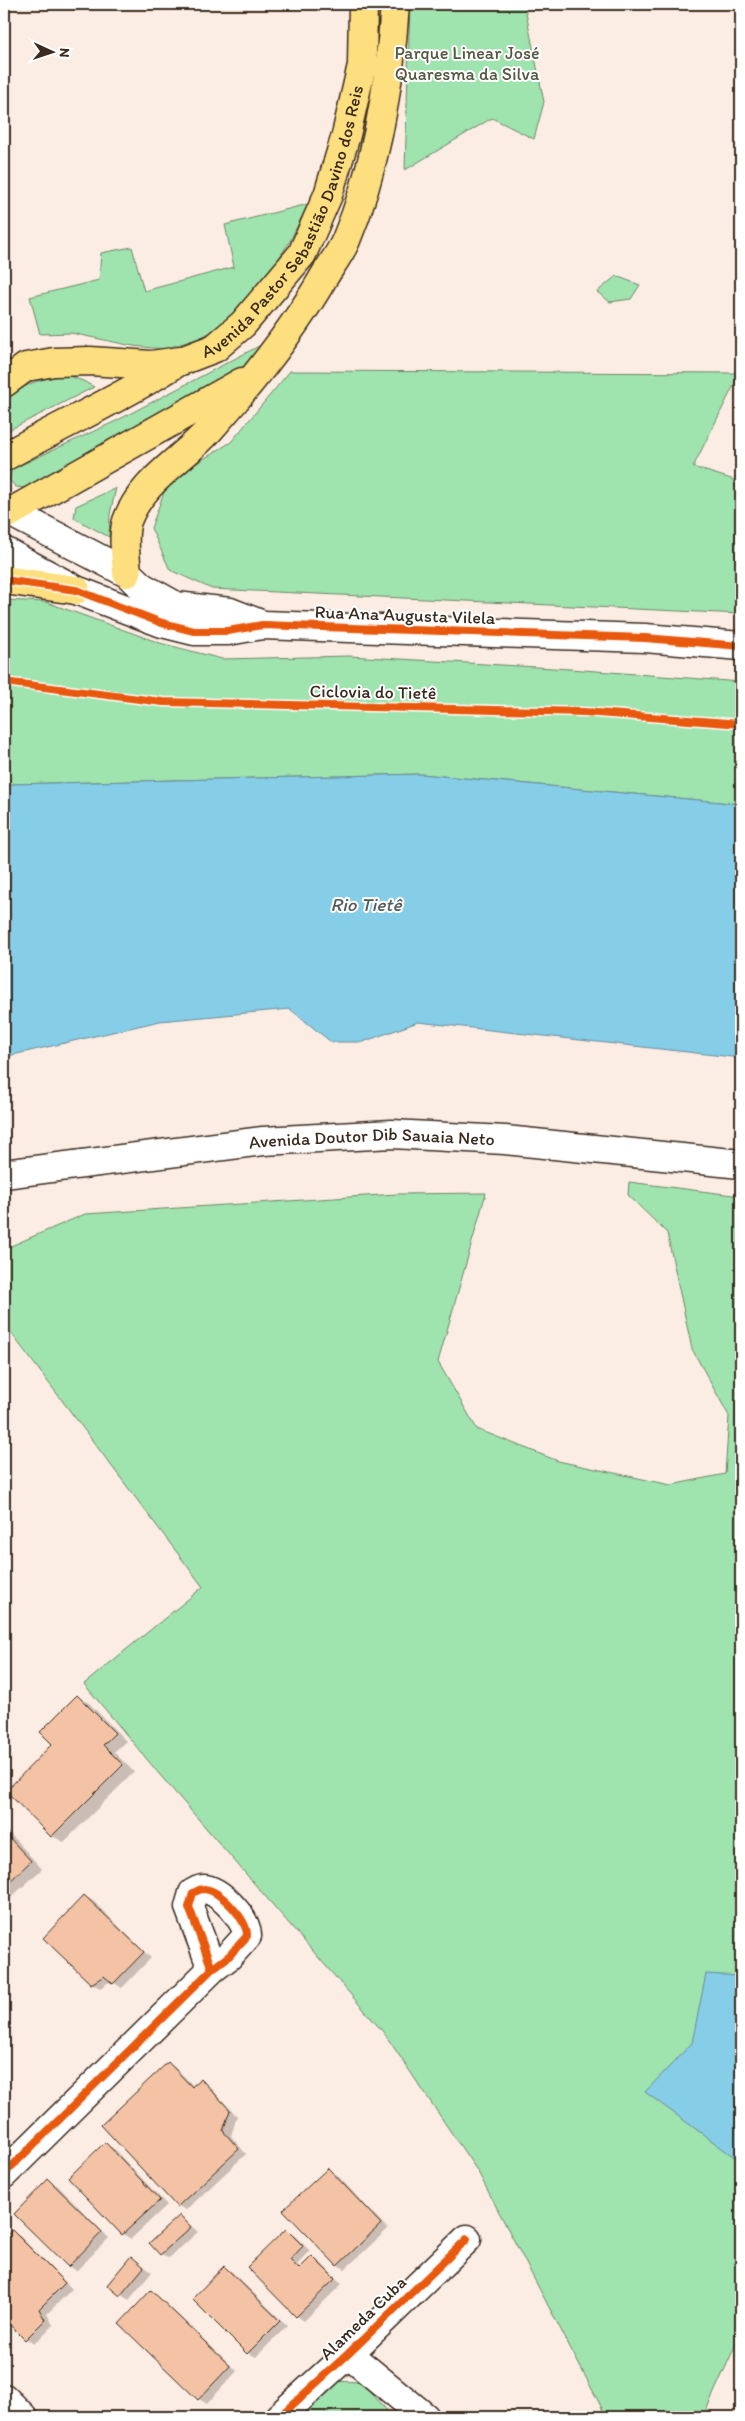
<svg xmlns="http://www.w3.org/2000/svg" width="745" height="2421" font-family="Itim,sans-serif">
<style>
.green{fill:#9fe3ae;stroke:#6d8666}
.water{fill:#86cde8;stroke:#688c97}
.shadow{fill:#0003}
.building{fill:#f4c3a5;stroke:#3b2a1e}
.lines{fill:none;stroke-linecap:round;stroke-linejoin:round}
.minor-casing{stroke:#3b2a1e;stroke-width:31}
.secondary-casing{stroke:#3b2a1e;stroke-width:31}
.primary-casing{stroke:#3b2a1e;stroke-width:31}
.minor{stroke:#fff;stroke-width:28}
.secondary{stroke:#fff;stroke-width:28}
.primary{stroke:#fddf80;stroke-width:28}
.cycleway-casing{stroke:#fff;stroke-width:11}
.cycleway{stroke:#e8590c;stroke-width:8}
.labels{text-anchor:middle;stroke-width:4;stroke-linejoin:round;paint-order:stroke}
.park-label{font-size:18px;fill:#545842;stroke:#fff}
.street-label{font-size:18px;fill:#3b2a1e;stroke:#fff}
.water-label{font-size:19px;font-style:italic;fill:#525b5b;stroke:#fff}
</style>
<rect width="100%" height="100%" fill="#fcede4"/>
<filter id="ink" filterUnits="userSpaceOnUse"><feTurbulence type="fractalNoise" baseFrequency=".02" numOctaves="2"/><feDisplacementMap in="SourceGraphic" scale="10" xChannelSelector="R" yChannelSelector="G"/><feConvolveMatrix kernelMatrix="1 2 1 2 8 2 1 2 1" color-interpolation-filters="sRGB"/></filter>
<g filter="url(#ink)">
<path class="green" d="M 410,4 L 534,4 L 525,8 L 544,102 L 534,139 L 492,118 L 405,170 Z
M 308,204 L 290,241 L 274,266 L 225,324 L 200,338 L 164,349 L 133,346 L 71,333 L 40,334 L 30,297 L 99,280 L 101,253 L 132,247 L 144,291 L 234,267 L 225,225 Z
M 616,276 L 640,285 L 631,299 L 610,302 L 597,292 Z
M 289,314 L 252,368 L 26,488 L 16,487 L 9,480 L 12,469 L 116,421 L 259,346 Z
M 290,371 L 740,373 L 693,467 L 741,482 L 741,614 L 212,589 L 170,570 L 151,528 L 168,481 L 231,442 Z
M 67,375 L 83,381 L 94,387 L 7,431 L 4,430 L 4,404 C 19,384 43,378 67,375 Z
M 116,488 L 110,514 L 109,537 L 74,518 L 76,506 Z
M 4,600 L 46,602 L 160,643 L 222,659 L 349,656 L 570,669 L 741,682 L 741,804 L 421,774 L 13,784 L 4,787 Z
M 629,1182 L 741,1196 L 741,2333 L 703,2417 L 616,2417 L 604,2412 L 478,2172 L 384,2033 L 160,1775 L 84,1684 L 203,1587 L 5,1325 L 4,1249 L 85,1214 L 397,1194 L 486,1193 L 438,1362 L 477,1429 L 558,1461 L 671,1485 L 725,1474 L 729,1416 L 692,1349 L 667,1233 L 628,1195 Z
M 330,2381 L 361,2382 L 393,2417 L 292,2417 Z"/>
<path class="water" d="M 421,774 L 741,804 L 741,1058 L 418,1022 L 363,1042 L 331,1042 L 290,1009 L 160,1021 L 4,1057 L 4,787 L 13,784 Z
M 706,1974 L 741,1976 L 741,2162 L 645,2092 L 692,2043 Z"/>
<path class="shadow" d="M 77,1696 L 89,1703 L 126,1741 L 114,1752 L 134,1772 L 64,1842 L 52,1836 L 54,1744 Z
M 4,1827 L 42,1869 L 4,1904 Z
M 85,1896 L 93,1901 L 151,1958 L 122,1988 L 111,1981 L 100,1988 L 91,1983 Z
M 168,2063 L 176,2068 L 194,2087 L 201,2080 L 208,2085 L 237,2116 L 231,2136 L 246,2154 L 186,2210 L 178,2206 Z
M 105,2144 L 113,2148 L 167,2205 L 131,2239 L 123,2234 L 70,2178 Z
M 328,2170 L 336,2174 L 388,2229 L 345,2269 L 337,2265 Z
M 49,2181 L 57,2185 L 109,2238 L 76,2271 L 68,2266 Z
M 180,2216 L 198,2232 L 169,2258 L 161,2254 Z
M 286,2230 L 294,2235 L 310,2251 L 297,2265 L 301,2269 L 312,2257 L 320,2262 L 342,2284 L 304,2321 L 297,2316 Z
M 12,2232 L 20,2236 L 72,2289 L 47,2314 L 53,2325 L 34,2344 L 26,2339 L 4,2317 L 4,2240 Z
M 132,2258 L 152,2272 L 129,2300 L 109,2285 Z
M 225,2268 L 232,2272 L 287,2326 L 256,2357 L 248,2353 Z
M 151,2292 L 159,2297 L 237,2371 L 207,2404 L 199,2399 Z"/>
<path class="building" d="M 77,1695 L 115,1733 L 103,1745 L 123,1765 L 51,1837 L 6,1791 L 52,1744 L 40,1732 Z
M 4,1832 L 31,1861 L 4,1887 Z
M 84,1895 L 144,1952 L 113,1984 L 104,1976 L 91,1984 L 43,1938 Z
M 168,2062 L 192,2087 L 200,2078 L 230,2110 L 223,2131 L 239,2149 L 177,2207 L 101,2125 Z
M 105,2142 L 160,2200 L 122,2235 L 68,2178 Z
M 328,2168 L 381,2224 L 337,2266 L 283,2210 Z
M 48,2179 L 102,2232 L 68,2267 L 14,2214 Z
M 180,2215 L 191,2227 L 160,2255 L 149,2243 Z
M 286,2229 L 303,2246 L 290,2260 L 299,2269 L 312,2256 L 335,2279 L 296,2317 L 247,2267 Z
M 12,2230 L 65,2283 L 39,2309 L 45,2320 L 25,2340 L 4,2319 L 4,2238 Z
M 131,2256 L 144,2267 L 120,2296 L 107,2285 Z
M 224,2266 L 280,2321 L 247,2354 L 192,2299 Z
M 151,2290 L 230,2366 L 198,2400 L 119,2324 Z"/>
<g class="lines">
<g class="minor-casing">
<path id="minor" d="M 4,2174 L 212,1969 L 229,1956 L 247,1936 C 248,1920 220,1890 204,1889 C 199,1889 197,1891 193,1893 L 189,1907 L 212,1969
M 348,2354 L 425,2417
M 4,2398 L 23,2417
M 279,2417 L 348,2354 L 467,2239"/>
</g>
<g class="secondary-casing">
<g id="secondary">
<path d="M 10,512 L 127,573 L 142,587 L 176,606 L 230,612 L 258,623"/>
<path d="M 4,551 L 76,590 L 162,623 L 194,631 L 228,631 L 262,625 L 645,638 L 741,646"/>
<path id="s1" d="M 4,1174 L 263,1141 L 392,1134 L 505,1140 L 741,1164"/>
</g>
</g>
<g class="primary-casing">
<g id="primary">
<path id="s2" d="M 4,383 L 26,367 L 54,362 L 90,361 L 151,365 L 181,361 L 215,348 L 243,324 L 302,254 L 328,195 L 346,135 L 362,65 L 363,4"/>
<path d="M 4,457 C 61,425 120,399 175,364"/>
<path d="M 4,516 L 242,382"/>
<path d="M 127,573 C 126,557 122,537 127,521 C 142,480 183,460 210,429 C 253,381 293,331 325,275 C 332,264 341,252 346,240 C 377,166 390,83 395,4"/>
<path d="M 4,580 L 76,590"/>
</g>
</g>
<use href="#minor" class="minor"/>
<use href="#secondary" class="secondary"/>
<use href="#primary" class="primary"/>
<g class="cycleway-casing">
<path id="cycleway" d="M 4,580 L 76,590 L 162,623 L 194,631 L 228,631 L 262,625 L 645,638 L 741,646
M 4,682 L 163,702 L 584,712 L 741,724
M 4,2174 L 212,1969 L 229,1956 L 247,1936 C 248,1920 220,1890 204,1889 C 199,1889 197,1891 193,1893 L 189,1907 L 212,1969
M 279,2417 L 348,2354 L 467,2239"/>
</g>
<use href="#cycleway" class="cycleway"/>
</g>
</g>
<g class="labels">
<g class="park-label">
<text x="467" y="59">Parque Linear José<tspan x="467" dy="21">Quaresma da Silva</tspan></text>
</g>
<g class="street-label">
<text dy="6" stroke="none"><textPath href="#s2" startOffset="366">Avenida Pastor Sebastião Davino dos Reis</textPath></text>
<text transform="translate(405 615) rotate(2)" y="6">Rua Ana Augusta Vilela</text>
<text transform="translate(373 692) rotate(1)" y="6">Ciclovia do Tietê</text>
<text dy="6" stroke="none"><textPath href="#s1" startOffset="370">Avenida Doutor Dib Sauaia Neto</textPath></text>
<text transform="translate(363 2318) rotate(-44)" y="6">Alameda Cuba</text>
</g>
<g class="water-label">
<text x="366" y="911">Rio Tietê</text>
</g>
</g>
<rect width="745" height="2421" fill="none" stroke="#fff" stroke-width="20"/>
<rect x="10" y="10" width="725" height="2401" fill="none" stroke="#3b2a1e" stroke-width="2" filter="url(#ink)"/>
<g transform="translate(52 52) rotate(93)" stroke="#ffffff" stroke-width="4" paint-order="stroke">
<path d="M0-4L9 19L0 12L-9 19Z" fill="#3b2a1e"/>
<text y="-8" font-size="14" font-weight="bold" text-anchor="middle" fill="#3b2a1e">N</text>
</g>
</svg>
